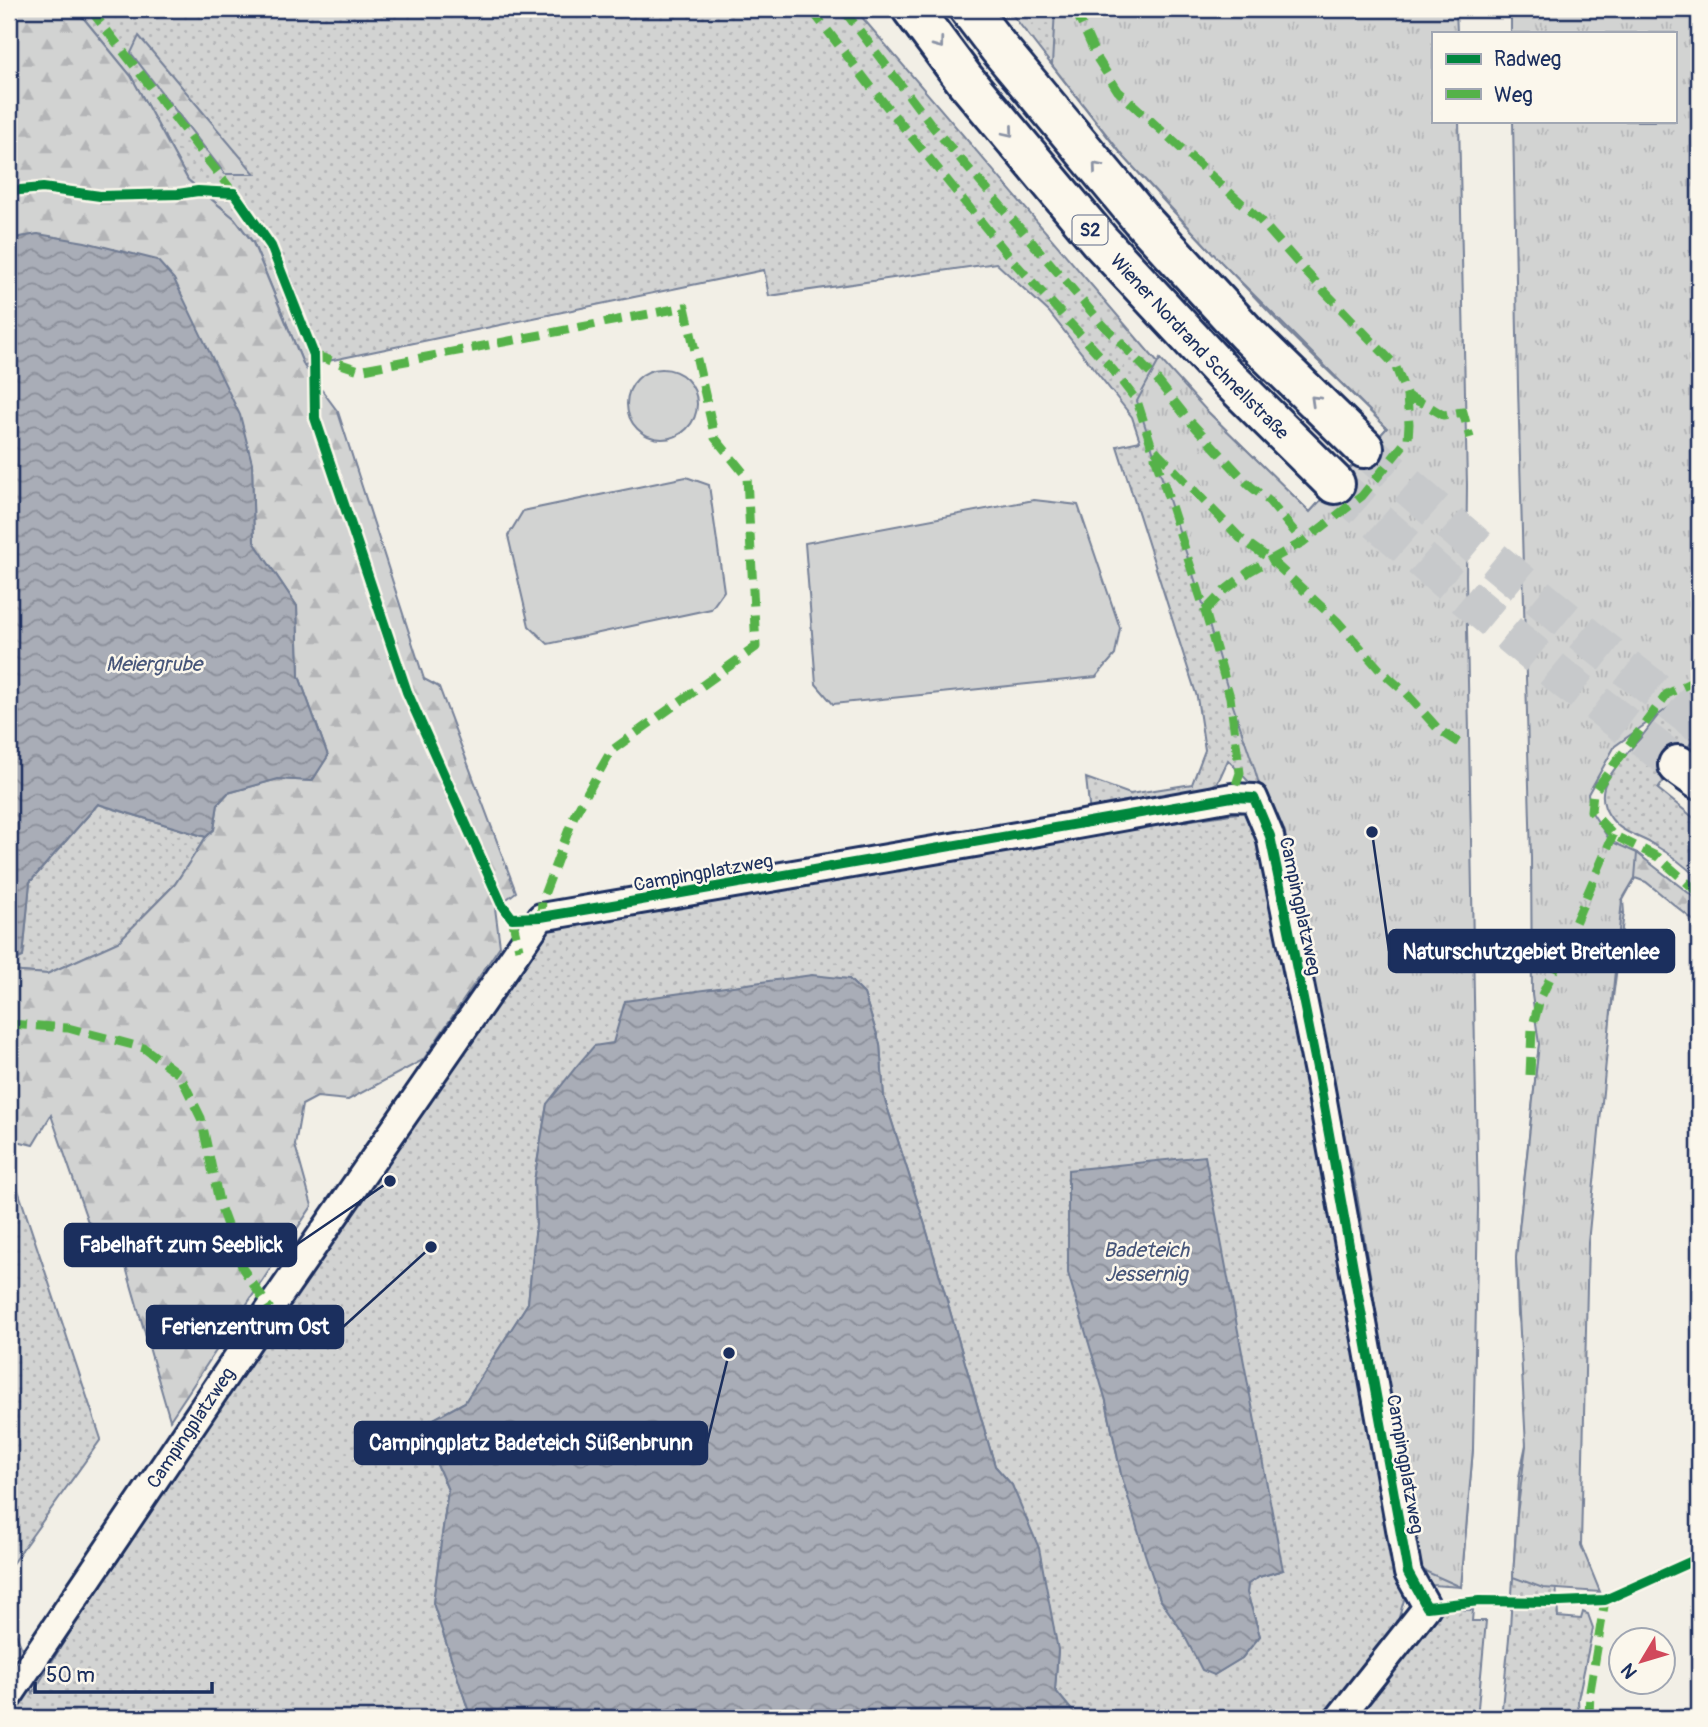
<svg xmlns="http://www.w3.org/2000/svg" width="1708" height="1727" font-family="Pangolin,sans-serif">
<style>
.grass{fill:url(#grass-dots);stroke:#768198;stroke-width:2;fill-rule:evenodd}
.forest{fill:url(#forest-firs);stroke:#768198;stroke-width:2}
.park{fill:url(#park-tufts);stroke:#768198;stroke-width:2}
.pitch{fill:#d2d3d2;stroke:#768198;stroke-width:2}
.water{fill:url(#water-waves);stroke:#707b93;stroke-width:2}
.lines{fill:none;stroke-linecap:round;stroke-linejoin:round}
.motorway-tunnel{stroke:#c7c9cb;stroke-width:38;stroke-dasharray:38 19;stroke-linecap:butt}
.minor-casing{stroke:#1b2f5e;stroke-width:32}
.motorway-casing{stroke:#1b2f5e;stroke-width:44}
.minor{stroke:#fbf7ec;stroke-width:26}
.motorway{stroke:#fbf7ec;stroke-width:38}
.quiet{stroke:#55b248;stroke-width:9;stroke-dasharray:18 9;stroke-linecap:butt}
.cycleway-casing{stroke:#fbf7ec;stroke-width:15}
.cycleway{stroke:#00873e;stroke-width:10}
.oneway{stroke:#8b93a5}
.labels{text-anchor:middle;stroke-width:5;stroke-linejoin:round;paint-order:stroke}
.shield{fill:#fbf7ec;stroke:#5e6b89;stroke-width:2}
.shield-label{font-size:18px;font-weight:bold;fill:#1b2f5e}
.street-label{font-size:19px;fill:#1b2f5e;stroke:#fbf7ec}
.water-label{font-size:21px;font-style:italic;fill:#465579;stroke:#fbf7ec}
.leader{fill:none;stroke:#1b2f5e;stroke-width:2.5}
.callout-dot{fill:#1b2f5e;stroke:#fbf7ec;stroke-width:2.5}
.callout{fill:#1b2f5e;stroke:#1b2f5e;stroke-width:2.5}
.callout-label{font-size:21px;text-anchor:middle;font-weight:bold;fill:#fff}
</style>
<defs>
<pattern id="grass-dots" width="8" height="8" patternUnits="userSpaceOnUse" patternTransform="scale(1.75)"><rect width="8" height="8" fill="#d2d3d2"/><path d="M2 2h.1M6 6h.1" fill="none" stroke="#b4b5b7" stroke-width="1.8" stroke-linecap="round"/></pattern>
<pattern id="forest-firs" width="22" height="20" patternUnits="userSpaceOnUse" patternTransform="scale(1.75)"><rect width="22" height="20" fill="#d2d3d2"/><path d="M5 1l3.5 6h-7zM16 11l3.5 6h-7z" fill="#b4b5b7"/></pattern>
<pattern id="park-tufts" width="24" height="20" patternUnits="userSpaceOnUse" patternTransform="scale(1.75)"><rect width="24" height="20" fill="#d2d3d2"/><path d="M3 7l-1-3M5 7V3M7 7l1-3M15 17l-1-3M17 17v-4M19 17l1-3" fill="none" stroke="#b4b5b7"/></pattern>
<pattern id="water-waves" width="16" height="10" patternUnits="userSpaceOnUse" patternTransform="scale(1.75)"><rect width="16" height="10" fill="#a9adb7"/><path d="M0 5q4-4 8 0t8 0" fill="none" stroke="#898d98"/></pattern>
</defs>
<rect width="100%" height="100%" fill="#f2efe6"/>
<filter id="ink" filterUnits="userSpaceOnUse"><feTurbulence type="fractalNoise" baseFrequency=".0143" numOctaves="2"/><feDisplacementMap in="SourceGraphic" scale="14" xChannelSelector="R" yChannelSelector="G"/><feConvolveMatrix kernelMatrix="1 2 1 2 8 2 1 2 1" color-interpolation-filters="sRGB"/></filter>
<g filter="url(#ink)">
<path class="grass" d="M 76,9 L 855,9 L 1200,412 L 1206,410 L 1310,512 L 1387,428 L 1284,328 L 1172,210 L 1118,150 L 1008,9 L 1080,9 L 1446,411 L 1473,1449 L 1461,1587 L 1432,1585 L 1418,1568 L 1355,1183 L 1273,807 L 1228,760 L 1218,782 L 1193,796 L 1090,814 L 1086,778 L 1130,794 L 1192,784 L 1205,750 L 1197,697 L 1117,446 L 1140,441 L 1132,417 L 1049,312 L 996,263 L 769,296 L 764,270 L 304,366 L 253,242 L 234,218 L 188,180 L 131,76 Z
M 1699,688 L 1699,732 L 1658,789 L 1699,822 L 1699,879 C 1686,867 1672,855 1656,846 C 1635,833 1617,834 1605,808 C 1603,802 1602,794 1604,787 C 1608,773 1633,747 1643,735 C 1658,716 1673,690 1699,688 Z
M 98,804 L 206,837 L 175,884 L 118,942 L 47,974 L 9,971 L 9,963 L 23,956 L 30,882 Z
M 1244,812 L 1259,847 L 1406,1593 L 1393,1638 L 1327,1718 L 1078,1718 L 1055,1690 L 1058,1650 L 1012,1485 L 995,1466 L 925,1225 L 884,1097 L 880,1044 L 864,994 L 849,979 L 613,1043 L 547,1104 L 534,1181 L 536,1224 L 528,1303 L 465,1402 L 430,1421 L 431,1451 L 448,1490 L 433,1603 L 471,1718 L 9,1718 L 9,1710 L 29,1682 L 33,1693 L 129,1534 L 552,926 L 996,850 ZM 1106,1401 L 1283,1570 L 1259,1577 L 1248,1584 L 1247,1593 L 1260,1636 L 1242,1658 L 1214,1675 L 1160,1599 L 1121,1474 Z
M 1589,907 L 1624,913 L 1611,1013 L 1565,1144 L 1556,1581 L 1558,1617 L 1581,1619 L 1583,1612 L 1588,1614 L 1593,1628 L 1578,1699 L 1579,1718 L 1501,1718 L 1510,1628 L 1519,1477 L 1527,1440 L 1525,1344 L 1518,1315 L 1516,1258 L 1523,1191 L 1539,1044 Z
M 9,1163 L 101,1439 L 9,1568 Z
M 1447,1610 L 1473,1610 L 1472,1621 L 1486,1621 L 1477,1718 L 1446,1718 L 1432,1713 L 1421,1711 L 1411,1718 L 1352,1718 L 1432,1617 Z"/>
<path class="forest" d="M 9,9 L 76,9 L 131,76 L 188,180 L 234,218 L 253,243 L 304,366 L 338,412 L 424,679 L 439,687 L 516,892 L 495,908 L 500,946 L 423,1060 L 348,1100 L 317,1097 L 302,1105 L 295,1145 L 312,1206 L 170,1420 L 119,1243 L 88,1222 L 51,1115 L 33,1145 L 9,1139 L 9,971 L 47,974 L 118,942 L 175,884 L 206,837 L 214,830 L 218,804 L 228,793 L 278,779 L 312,781 L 328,756 L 299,676 L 297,606 L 254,542 L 252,463 L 38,234 L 9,239 Z
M 139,36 L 255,174 L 225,174 L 131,53 Z
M 1637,853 L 1699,901 L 1699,925 L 1646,882 L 1635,878 L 1623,900 L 1624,913 L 1589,907 Z
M 9,1615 L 23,1652 L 9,1657 Z"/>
<path class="park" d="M 1055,9 L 1456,9 L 1457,33 L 1433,33 L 1433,121 L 1459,121 L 1467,484 L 1466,576 L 1478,1208 L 1473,1449 L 1461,1587 L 1418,1568 L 1355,1183 L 1293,898 L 1254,767 L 1230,697 L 1205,611 L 1137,401 L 1160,359 L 1206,410 L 1310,512 L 1387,428 L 1221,262 L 1125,158 L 1052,65 Z
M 1511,9 L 1699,9 L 1699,686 L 1615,746 L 1588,794 L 1591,811 L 1610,841 L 1637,853 L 1635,878 L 1622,900 L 1588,1243 L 1581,1545 L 1600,1592 L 1543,1588 L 1513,1577 L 1517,1514 L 1526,1446 L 1516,1258 L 1539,1044 L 1532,995 L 1531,858 L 1518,387 L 1513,121 L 1675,121 L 1675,33 L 1511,33 Z"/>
<path class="pitch" d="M627 404a35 35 0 1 1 70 0a35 35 0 1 1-70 0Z
M 686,477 L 709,485 L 724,591 L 711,609 L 548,644 L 529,626 L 508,536 L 523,511 Z
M 1034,500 L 1078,505 L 1120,628 L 1115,655 L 1096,677 L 833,704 L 816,684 L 805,543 Z"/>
<path class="water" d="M 38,234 L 85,242 L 157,260 L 174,279 L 240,415 L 252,463 L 254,542 L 297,606 L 299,676 L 328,756 L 312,781 L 278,779 L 228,793 L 218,804 L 214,829 L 206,837 L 98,804 L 30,882 L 23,957 L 9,963 L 9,239 Z
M 812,975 L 849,979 L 864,994 L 880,1044 L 884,1097 L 925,1225 L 995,1466 L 1012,1485 L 1039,1548 L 1058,1650 L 1055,1690 L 1078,1718 L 471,1718 L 433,1603 L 448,1490 L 431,1451 L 430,1421 L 465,1402 L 528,1303 L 536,1224 L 534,1181 L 547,1104 L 576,1067 L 594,1046 L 613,1043 L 625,1001 Z
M 1205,1156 L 1283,1570 L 1259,1577 L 1248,1584 L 1247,1593 L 1260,1636 L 1242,1658 L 1214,1675 L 1202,1670 L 1182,1631 L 1160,1599 L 1145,1554 L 1121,1474 L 1106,1401 L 1068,1273 L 1068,1170 Z"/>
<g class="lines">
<path class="motorway-tunnel" d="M 1364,448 L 1474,544 L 1592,641 L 1699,724
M 1335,484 L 1447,582 L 1565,680 L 1678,765"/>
<g class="minor-casing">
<g id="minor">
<path id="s1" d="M 9,1696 L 270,1309 L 541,917 L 1022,835 L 1232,797 L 1254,798 L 1270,836 L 1318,1073 L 1408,1573 L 1427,1607 L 1339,1718"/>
</g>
</g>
<g class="motorway-casing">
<g id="motorway">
<path id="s2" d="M 912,9 L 965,80 L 1099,240 L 1222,372 L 1335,484"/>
<path d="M 969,9 L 998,47 L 1141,219 L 1246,333 L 1364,448"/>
<path d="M 1678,765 L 1699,780"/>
</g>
</g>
<use href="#minor" class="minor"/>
<use href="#motorway" class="motorway"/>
<path class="quiet" d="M 90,9 L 235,195
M 811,9 L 875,92 L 1013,261 L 1113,370 L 1137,401 L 1205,611 L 1230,697 L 1240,773 L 1232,797
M 843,9 L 933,127 L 1103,325 L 1158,381 L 1188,419 L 1249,485 L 1269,501 L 1303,542
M 1075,9 L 1097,58 L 1118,91 L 1260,220 L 1305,271 L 1395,365 L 1407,396 L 1409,424 L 1408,439 L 1362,496 L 1303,542 L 1250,571 L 1224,591 L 1205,611
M 314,355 L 359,370 L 685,307 L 715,438 L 747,477 L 756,647 L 611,751 L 574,816 L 542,900 L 541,917 L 535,917
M 1407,396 L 1428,406 L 1443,415 L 1463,412 L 1470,438
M 1155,450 L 1240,538 L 1270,559 L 1337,621 L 1380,670 L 1405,692 L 1439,730 L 1466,747
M 1699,679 L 1667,694 L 1593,793 L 1591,811 L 1613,835 L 1658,857 L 1699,893
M 512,918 L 519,949
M 9,1024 L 68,1028 L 144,1048 L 180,1075 L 201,1118 L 220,1206 L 243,1269 L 270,1309
M 1530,1075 L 1532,1029 L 1540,999 L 1558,962 L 1613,835
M 1589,1718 L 1590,1691 L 1605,1600"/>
<g class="cycleway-casing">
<path id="cycleway" d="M 9,191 L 43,188 L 100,196 L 178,194 L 198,191 L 234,193 L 271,246 L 314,355 L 315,418 L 407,692 L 501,903 L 512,918 L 541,917 L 607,906 L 1232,797 L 1254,798 L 1270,836 L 1318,1073 L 1408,1573 L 1427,1607 L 1479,1601 L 1560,1602 L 1605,1600 L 1699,1558"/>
</g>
<use href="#cycleway" class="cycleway"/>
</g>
<defs><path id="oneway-chevron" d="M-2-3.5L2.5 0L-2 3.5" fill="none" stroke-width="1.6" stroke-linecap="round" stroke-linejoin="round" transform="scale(1.75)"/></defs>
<g class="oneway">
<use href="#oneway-chevron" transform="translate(939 44) rotate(53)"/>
<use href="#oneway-chevron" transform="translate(1009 132) rotate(50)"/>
<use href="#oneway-chevron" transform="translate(1097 167) rotate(-130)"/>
<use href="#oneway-chevron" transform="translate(1315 400) rotate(-136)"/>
</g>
</g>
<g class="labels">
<rect class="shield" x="1072.5" y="215.5" width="35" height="29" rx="5"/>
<g class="shield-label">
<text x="1090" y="236">S2</text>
</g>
<g class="street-label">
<text dy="7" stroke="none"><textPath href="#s2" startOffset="444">Wiener Nordrand Schnellstraße</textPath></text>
<text transform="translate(703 872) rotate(-10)" y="7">Campingplatzweg</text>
<text transform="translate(1301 906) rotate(78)" y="7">Campingplatzweg</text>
<text dy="7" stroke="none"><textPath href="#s1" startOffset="324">Campingplatzweg</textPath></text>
<text transform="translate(1406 1464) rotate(80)" y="7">Campingplatzweg</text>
</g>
<g class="water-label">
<text x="154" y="671">Meiergrube</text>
<text x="1146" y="1257">Badeteich<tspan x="1146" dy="24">Jessernig</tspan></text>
</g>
</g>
<path class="leader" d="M1372 832L1389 951M390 1181L296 1245M431 1247L343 1327M729 1353L707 1443"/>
<g class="callout-dot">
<circle cx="1372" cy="832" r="7"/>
<circle cx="390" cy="1181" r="7"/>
<circle cx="431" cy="1247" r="7"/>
<circle cx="729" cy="1353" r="7"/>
</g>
<g class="callout">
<rect x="1389" y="930" width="285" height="42" rx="7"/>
<rect x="65" y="1224" width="231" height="42" rx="7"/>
<rect x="147" y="1306" width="196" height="42" rx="7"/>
<rect x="355" y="1422" width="352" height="42" rx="7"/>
</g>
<g class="callout-label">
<text x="1531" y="959">Naturschutzgebiet Breitenlee</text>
<text x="181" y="1252">Fabelhaft zum Seeblick</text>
<text x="245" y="1334">Ferienzentrum Ost</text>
<text x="531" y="1450">Campingplatz Badeteich Süßenbrunn</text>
</g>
<rect width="1708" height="1727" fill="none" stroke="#fbf7ec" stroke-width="35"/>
<rect x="18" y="18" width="1673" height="1692" fill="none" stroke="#1b2f5e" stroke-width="2.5" filter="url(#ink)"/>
<rect x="1432" y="32" width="245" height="91" fill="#fbf7ec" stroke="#a1a7b3" stroke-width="2"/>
<rect x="1446" y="54" width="35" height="10" fill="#00873e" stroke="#a1a7b3" stroke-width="2"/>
<text x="1494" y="66" font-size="21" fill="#1b2f5e">Radweg</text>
<rect x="1446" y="89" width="35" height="10" fill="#55b248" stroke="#a1a7b3" stroke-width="2"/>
<text x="1494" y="102" font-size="21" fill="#1b2f5e">Weg</text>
<g transform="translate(1642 1661) rotate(232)"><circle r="33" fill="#fbf7ec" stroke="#a1a7b3" stroke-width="2"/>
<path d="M0-5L12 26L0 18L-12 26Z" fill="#d1495b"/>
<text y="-10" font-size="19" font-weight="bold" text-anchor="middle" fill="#1b2f5e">N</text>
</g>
<path d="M35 1682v10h177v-10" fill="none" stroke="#1b2f5e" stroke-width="3.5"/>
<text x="46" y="1682" font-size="21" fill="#1b2f5e" stroke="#fbf7ec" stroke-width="5" paint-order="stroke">50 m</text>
</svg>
